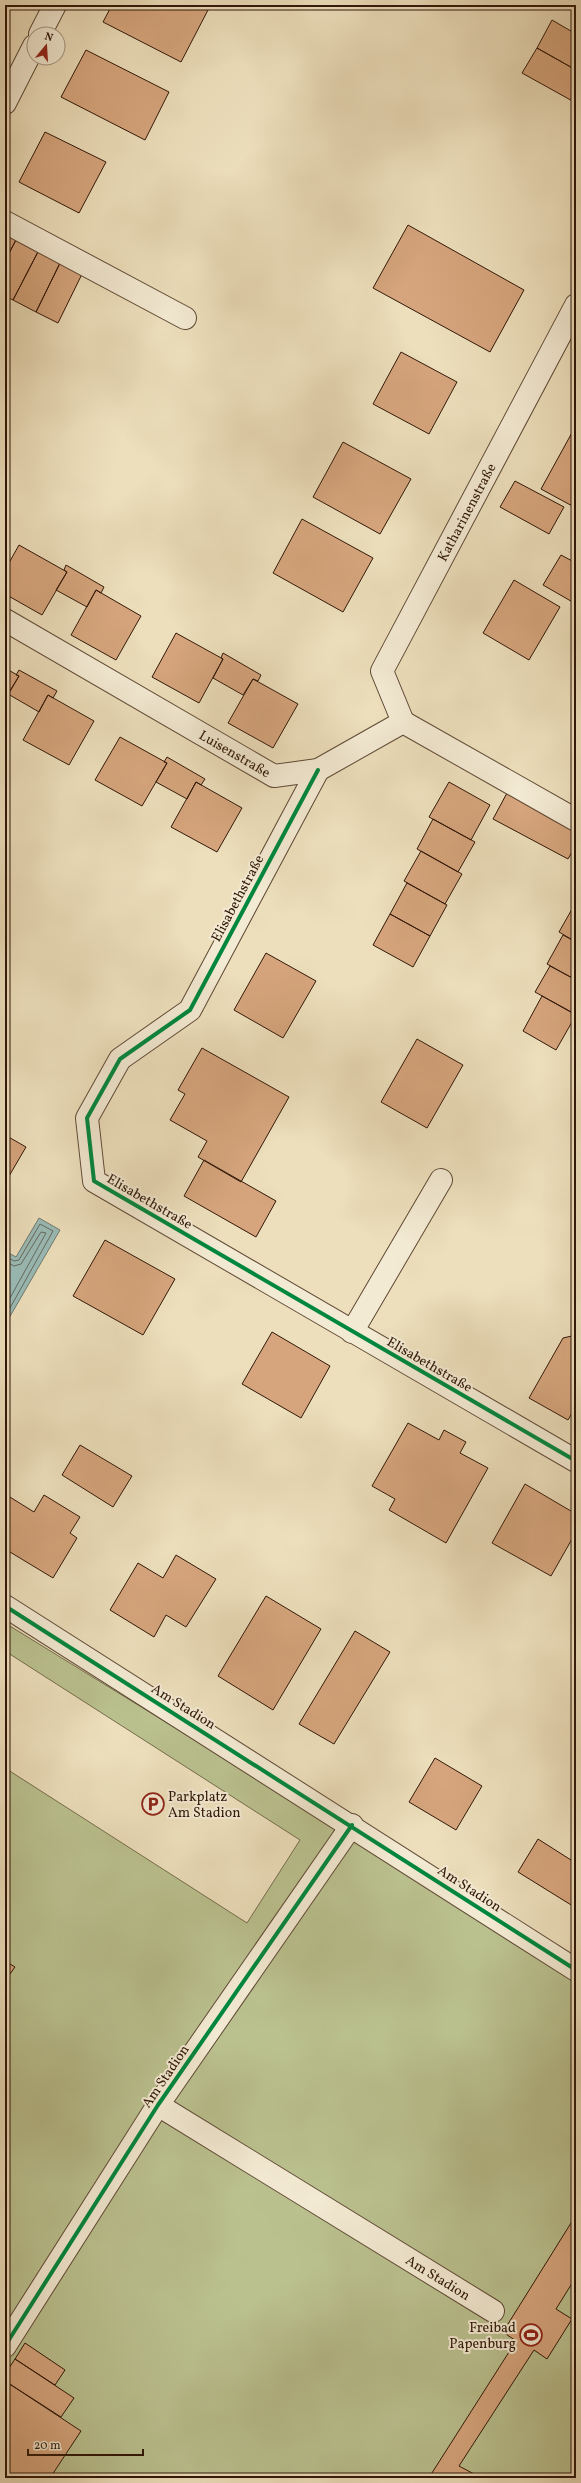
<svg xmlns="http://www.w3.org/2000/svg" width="581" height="2483" font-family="Vollkorn,serif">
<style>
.green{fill:#bac18f;stroke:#756c4c}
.water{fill:#9abcb7;stroke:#707a71}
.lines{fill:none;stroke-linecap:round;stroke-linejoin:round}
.shore{stroke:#656a60;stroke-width:1}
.building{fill:#d6a57d;stroke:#301708}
.service-casing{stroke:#5f4935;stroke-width:24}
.minor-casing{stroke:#5f4935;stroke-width:24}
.service{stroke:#f3ead3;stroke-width:22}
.minor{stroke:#f3ead3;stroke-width:22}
.cycleway-casing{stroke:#f3ead3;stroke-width:6}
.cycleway{stroke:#00873e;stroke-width:4}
.labels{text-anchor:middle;stroke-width:4;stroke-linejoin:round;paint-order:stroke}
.street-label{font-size:14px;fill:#301708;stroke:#f3ead3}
.poi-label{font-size:14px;fill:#301708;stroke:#f3ead3;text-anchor:start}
</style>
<rect width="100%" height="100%" fill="#eddfbc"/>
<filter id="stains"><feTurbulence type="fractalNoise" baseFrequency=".005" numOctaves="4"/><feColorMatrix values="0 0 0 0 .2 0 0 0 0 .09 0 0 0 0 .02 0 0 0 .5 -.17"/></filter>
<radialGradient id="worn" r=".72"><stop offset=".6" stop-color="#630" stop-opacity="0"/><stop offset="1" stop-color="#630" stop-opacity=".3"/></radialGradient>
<path class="green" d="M 5,1623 L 576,1975 L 576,2478 L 5,2478 L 5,1768 L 247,1923 L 300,1840 L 5,1651 Z"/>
<path class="water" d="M 39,1218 L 60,1230 L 5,1325 L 5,1251 L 16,1257 Z"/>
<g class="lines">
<path class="shore" d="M 5,1256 L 14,1261 L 19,1260 L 40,1224 L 53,1231 L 5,1317
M 5,1261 L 14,1266 L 21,1264 L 41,1232 L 46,1233 L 5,1307"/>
</g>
<path class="building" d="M 112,5 L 198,5 L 208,10 L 181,62 L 103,22 Z
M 552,20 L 576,34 L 576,70 L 537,48 Z
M 537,48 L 576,70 L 576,103 L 522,73 Z
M 86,50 L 169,92 L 145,140 L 61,97 Z
M 45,132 L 106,162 L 79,213 L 19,182 Z
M 408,225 L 524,290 L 490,352 L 373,288 Z
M 5,230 L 18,236 L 5,261 Z
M 18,236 L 40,248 L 13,300 L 5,296 L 5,261 Z
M 40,248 L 62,259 L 36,312 L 13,300 Z
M 62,259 L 84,270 L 58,323 L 36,312 Z
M 401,352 L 457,382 L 429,434 L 373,404 Z
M 574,429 L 576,430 L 576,508 L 541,489 Z
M 343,442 L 411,479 L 380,534 L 313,497 Z
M 515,481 L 564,507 L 549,534 L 500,507 Z
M 302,519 L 373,558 L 343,612 L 273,573 Z
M 19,545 L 67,572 L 42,615 L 5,594 L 5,570 Z
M 561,555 L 576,563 L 576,604 L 543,585 Z
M 66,565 L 104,587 L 101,593 L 96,590 L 87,607 L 56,590 L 67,572 L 64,570 Z
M 514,580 L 560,607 L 529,660 L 483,633 Z
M 96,590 L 141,616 L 116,660 L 71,635 Z
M 176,633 L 223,659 L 199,703 L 152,677 Z
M 223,653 L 261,675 L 258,681 L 253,679 L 243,695 L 213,678 L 223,659 L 221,658 Z
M 5,668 L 19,676 L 5,700 Z
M 19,670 L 57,691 L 53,698 L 48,695 L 39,712 L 8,694 L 19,676 L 16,675 Z
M 253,679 L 298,704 L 273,748 L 228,723 Z
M 48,695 L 94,721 L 69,765 L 23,740 Z
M 120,737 L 167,763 L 142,806 L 95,780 Z
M 167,757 L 205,779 L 201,785 L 196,782 L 187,799 L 156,782 L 167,763 L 164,762 Z
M 196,782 L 242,808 L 217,852 L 171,827 Z
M 449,782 L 490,805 L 471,840 L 429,817 Z
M 507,793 L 576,831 L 576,845 L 568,859 L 493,819 Z
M 433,819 L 475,842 L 458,872 L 417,849 Z
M 421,851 L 462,874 L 445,904 L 404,881 Z
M 407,883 L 447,905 L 430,936 L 390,914 Z
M 576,902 L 576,942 L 559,932 Z
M 390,914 L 430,936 L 413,967 L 373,945 Z
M 563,935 L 576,942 L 576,980 L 547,964 Z
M 266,953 L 316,981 L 283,1038 L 234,1010 Z
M 550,966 L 576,980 L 575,1014 L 535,992 Z
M 542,996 L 576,1015 L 556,1050 L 523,1031 Z
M 417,1039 L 463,1065 L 427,1128 L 381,1102 Z
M 202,1048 L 289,1097 L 241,1182 L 198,1157 L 207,1141 L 170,1120 L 185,1094 L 178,1090 Z
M 5,1135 L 26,1147 L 5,1183 Z
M 204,1160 L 276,1201 L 256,1237 L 184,1196 Z
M 105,1240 L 175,1279 L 143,1335 L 73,1296 Z
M 272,1332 L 330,1366 L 301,1418 L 242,1384 Z
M 576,1335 L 576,1406 L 568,1420 L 529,1398 L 563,1338 Z
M 408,1423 L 439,1440 L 444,1430 L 466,1442 L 460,1453 L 488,1468 L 446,1543 L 389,1510 L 395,1499 L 372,1486 Z
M 80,1445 L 132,1476 L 113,1507 L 62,1475 Z
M 525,1484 L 576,1514 L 576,1532 L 551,1576 L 492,1543 Z
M 5,1494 L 34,1512 L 44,1495 L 80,1517 L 70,1533 L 77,1538 L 53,1578 L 5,1549 Z
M 176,1555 L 216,1579 L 186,1627 L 166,1615 L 154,1637 L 110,1610 L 138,1563 L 163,1578 Z
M 266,1596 L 321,1629 L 273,1710 L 218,1676 Z
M 355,1631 L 390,1652 L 334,1744 L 299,1724 Z
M 435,1758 L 482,1786 L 456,1830 L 409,1802 Z
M 538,1839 L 571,1860 L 576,1852 L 576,1908 L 518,1872 Z
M 5,1961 L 15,1967 L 5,1981 Z
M 576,2215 L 576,2277 L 556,2309 L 572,2319 L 547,2359 L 534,2350 L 459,2466 L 474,2474 L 471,2478 L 433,2478 L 430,2476 L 516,2341 L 503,2332 Z
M 25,2343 L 65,2370 L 55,2385 L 15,2359 Z
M 15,2359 L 74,2398 L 61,2417 L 5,2381 L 5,2374 Z
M 5,2381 L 81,2431 L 50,2478 L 5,2478 Z"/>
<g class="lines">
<g class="service-casing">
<g id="service">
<path d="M 5,222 L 185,318"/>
<path id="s1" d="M 158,2105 L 493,2311"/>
</g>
</g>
<g class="minor-casing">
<g id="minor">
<path d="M 40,34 L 55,5"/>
<path d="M 5,103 L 34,46"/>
<path id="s2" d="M 5,620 L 274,776 L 318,770 L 403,722"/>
<path id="s3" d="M 403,722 L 382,671 L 576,305"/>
<path d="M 403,722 L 576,820"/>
<path d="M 318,770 L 190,1010 L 120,1059 L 87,1118 L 94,1181 L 576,1461"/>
<path d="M 352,1332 L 441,1180"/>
<path d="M 5,1606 L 576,1970"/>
<path d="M 5,2346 L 158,2105 L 352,1825"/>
</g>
</g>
<use href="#service" class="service"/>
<use href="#minor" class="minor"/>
<g class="cycleway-casing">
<path id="cycleway" d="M 318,770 L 190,1010 L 120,1059 L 87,1118 L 94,1181 L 576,1461
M 5,1606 L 576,1970
M 5,2346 L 158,2105 L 352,1825"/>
</g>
<use href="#cycleway" class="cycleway"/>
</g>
<defs>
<g id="parking-ring" transform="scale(1.15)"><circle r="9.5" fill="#f3ead3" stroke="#8f2418" stroke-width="1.5"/><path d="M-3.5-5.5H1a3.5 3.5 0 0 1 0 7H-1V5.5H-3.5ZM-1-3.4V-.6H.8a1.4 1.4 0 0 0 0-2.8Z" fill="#8f2418"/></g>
<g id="stadium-ring" transform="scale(1.15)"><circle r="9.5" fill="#f3ead3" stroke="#8f2418" stroke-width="1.5"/><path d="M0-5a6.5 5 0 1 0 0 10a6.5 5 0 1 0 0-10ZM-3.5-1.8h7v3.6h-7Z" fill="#8f2418"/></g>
</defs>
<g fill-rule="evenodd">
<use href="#parking-ring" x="153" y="1804"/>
<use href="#stadium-ring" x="531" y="2335"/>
</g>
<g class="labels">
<g class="street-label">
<text dy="5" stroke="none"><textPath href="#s3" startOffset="235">Katharinenstraße</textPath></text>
<text dy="5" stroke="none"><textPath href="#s2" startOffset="266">Luisenstraße</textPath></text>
<text transform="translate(237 898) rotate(-62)" y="5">Elisabethstraße</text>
<text transform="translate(150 1201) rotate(30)" y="5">Elisabethstraße</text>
<text transform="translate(430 1364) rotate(30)" y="5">Elisabethstraße</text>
<text transform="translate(184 1706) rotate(32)" y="5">Am Stadion</text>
<text transform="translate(470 1888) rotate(33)" y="5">Am Stadion</text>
<text transform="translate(165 2076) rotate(-56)" y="5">Am Stadion</text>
<text dy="5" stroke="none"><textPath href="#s1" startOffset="329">Am Stadion</textPath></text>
</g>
<g class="poi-label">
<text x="168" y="1801">Parkplatz<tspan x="168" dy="16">Am Stadion</tspan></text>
<text x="516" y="2332" text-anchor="end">Freibad<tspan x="516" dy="16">Papenburg</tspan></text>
</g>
</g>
<rect width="581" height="2483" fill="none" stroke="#eddfbc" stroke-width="20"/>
<rect x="6" y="6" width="569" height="2471" fill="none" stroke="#301708" stroke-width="2"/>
<rect x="10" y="10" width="561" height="2463" fill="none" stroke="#301708"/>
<g transform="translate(46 46) rotate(18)"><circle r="19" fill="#f3ead3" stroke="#a59682"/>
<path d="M0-3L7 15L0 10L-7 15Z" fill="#8f2418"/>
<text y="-6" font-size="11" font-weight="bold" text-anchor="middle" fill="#301708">N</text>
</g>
<path d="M28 2449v6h115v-6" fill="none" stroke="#301708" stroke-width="2"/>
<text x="34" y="2449" font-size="12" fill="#301708" stroke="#f3ead3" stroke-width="3" paint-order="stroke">20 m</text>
<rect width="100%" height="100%" filter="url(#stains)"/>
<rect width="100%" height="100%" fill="url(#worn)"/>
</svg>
